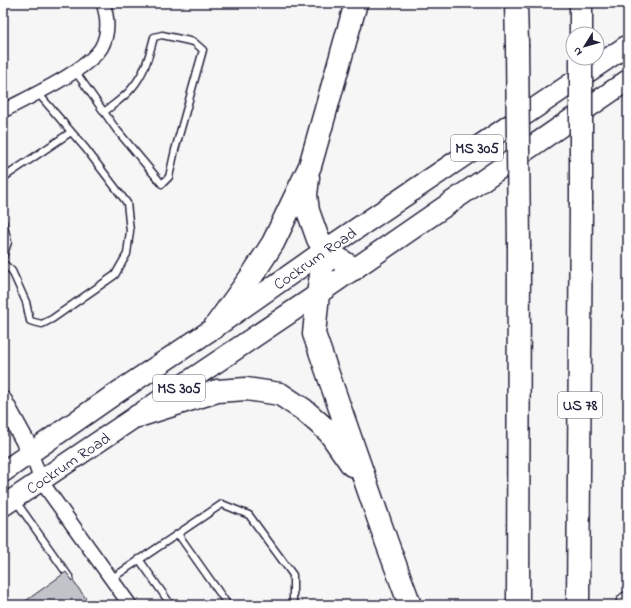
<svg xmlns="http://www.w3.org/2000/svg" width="631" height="608" font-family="'Indie Flower',sans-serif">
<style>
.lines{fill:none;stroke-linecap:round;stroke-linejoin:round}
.lane-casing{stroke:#22223b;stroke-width:9}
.street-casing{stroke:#22223b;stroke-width:16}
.secondary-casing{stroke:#22223b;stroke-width:21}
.primary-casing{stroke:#22223b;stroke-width:23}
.highway-casing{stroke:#22223b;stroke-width:25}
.lane{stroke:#fff;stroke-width:6}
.street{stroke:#fff;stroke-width:13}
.secondary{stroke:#fff;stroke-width:18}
.primary{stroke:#fff;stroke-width:20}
.highway{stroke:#fff;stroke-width:22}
.highway-bridge-casing{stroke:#22223b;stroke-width:25;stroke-linecap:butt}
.highway-bridge{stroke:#fff;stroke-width:22}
.shaded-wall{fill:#88888d;stroke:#22223b}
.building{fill:#c2c2c9;stroke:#22223b}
.labels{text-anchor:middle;stroke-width:4;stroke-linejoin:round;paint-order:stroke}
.shield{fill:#fff;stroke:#646476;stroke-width:1}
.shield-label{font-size:15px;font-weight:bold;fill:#22223b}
.street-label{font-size:16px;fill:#22223b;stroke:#fff}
</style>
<rect width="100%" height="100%" fill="#f6f6f7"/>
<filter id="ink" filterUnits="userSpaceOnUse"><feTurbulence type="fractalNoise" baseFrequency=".025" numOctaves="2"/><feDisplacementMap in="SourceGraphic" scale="8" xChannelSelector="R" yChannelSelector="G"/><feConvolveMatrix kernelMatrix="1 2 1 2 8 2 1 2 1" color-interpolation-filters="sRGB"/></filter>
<g filter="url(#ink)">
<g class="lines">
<g class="lane-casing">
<path id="lane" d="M 75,71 L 116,129 L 162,184 L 169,177 L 175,150 L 203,50 L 194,42 L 162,35 L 154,37 C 149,56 145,73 132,88 C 125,97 113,105 104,112
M 3,178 L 71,132
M 3,222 L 8,242 L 3,257
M 3,263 L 12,271 L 26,302 L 30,321 L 42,324 L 52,319 L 115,275 L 127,254 L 130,231 L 127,203 L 86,149 L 37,92
M 15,500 L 70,578
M 178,534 L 228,605
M 139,559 L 171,605
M 111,579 L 222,504 L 249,515 L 293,575 L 293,601 L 290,605"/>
</g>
<g class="street-casing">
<path id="street" d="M 3,111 C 29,97 86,71 101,48 C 109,34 108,18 103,3
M 31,452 L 41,481 L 130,605"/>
</g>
<g class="secondary-casing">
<path id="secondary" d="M 3,401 L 31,452"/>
</g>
<g class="primary-casing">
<g id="primary">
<path id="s1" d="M 3,472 L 115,394 L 214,328 L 325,250 L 628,45"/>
<path id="s2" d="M 3,506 L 318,294 L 628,80"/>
</g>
</g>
<g class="highway-casing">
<path id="highway" d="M 516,3 L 517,44
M 581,3 L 581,34
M 308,177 L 306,195 L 308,211 L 318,239 L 325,250 L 354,269
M 325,250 L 318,294 L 314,334 L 387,543 L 410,605
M 214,328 L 253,274 L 273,243 L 310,166 L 356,3
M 138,416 L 217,391 L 246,389 L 280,394 L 304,410 L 329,432 L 352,465
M 518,605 L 519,247
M 578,605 L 581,204
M 627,605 L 628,603"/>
</g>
<use href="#lane" class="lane"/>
<use href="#street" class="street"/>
<use href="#secondary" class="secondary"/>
<use href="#primary" class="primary"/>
<use href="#highway" class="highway"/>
<g class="highway-bridge-casing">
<path id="highway-bridge" d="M 517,44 L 519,247
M 581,58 L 581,204"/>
</g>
<use href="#highway-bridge" class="highway-bridge"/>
</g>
<path class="shaded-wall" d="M 88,601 L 89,605 L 82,605 Z"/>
<path class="building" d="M 66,572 L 88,601 L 82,605 L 20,605 Z"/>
</g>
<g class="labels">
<g class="shield">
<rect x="451" y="135" width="52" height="26" rx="3"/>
<rect x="153" y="375" width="52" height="26" rx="3"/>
<rect x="558" y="392" width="44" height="26" rx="3"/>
</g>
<g class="shield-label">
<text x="477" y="153">MS 305</text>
<text x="179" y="393">MS 305</text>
<text x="580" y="410">US 78</text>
</g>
<g class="street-label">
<text dy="6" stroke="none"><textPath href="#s1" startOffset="378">Cockrum Road</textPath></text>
<text dy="6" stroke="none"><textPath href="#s2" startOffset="78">Cockrum Road</textPath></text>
</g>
</g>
<rect width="631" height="608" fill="none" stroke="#fff" stroke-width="16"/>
<rect x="8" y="8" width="615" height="592" fill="none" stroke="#22223b" stroke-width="1.5" filter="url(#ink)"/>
<g transform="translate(585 46) rotate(233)"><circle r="19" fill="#ffffff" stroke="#a7a7b1"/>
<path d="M0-3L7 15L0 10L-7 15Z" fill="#22223b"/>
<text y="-6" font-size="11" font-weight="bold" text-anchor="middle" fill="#22223b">N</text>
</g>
</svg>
